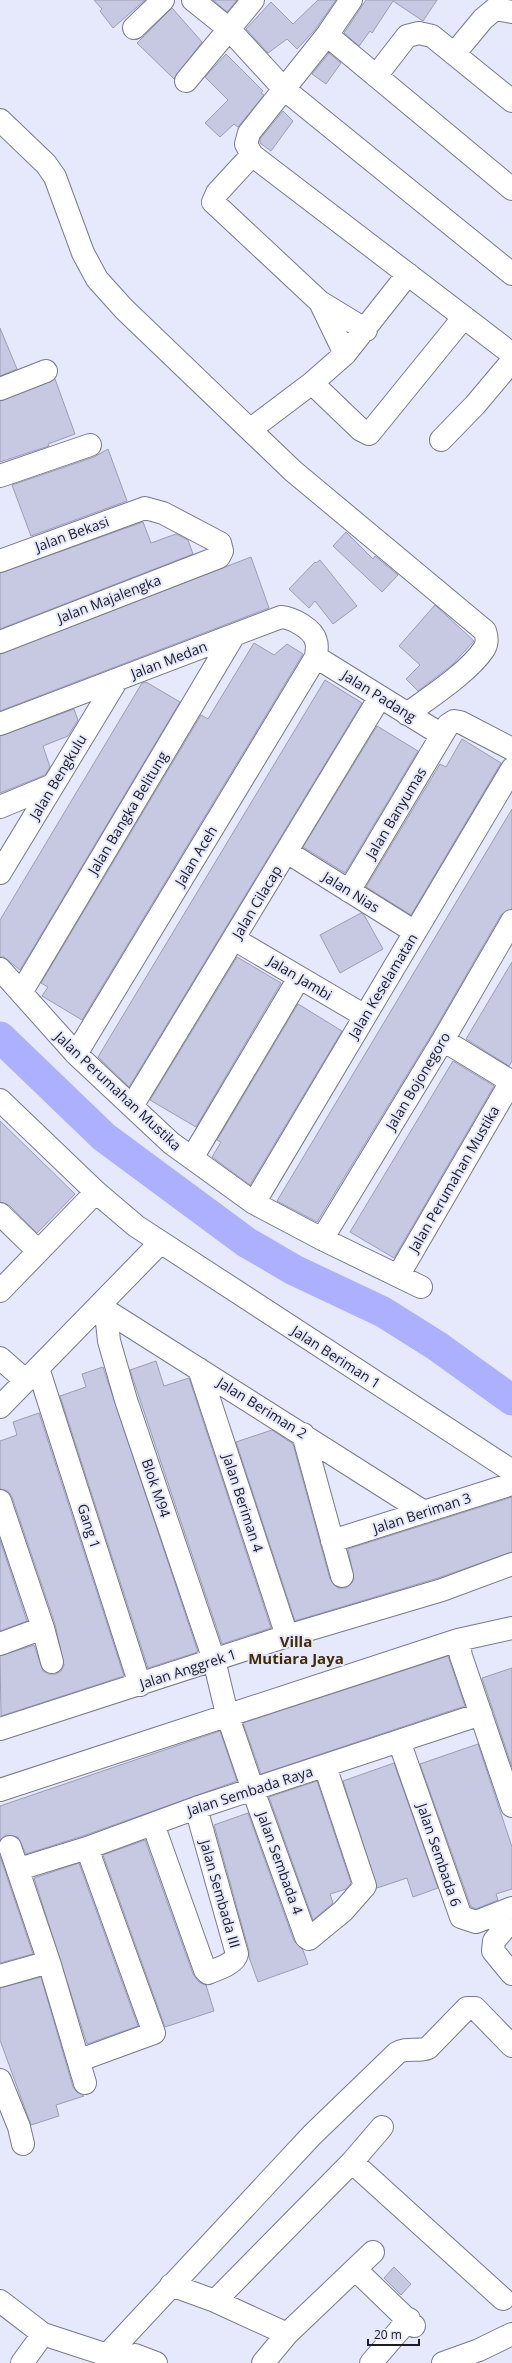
<svg xmlns="http://www.w3.org/2000/svg" width="512" height="2363" font-family="'Open Sans',sans-serif">
<style>
.lines{fill:none;stroke-linecap:round;stroke-linejoin:round}
.river{stroke:#adafff;stroke-width:31}
.building{fill:#c7c8e1;stroke:#9c9db5}
.minor-casing{stroke:#78798f;stroke-width:24}
.minor{stroke:#fff;stroke-width:22}
.labels{text-anchor:middle;stroke-width:4;stroke-linejoin:round;paint-order:stroke}
.street-label{font-size:14px;fill:#1b1b24;stroke:#e6e8fb}
.neighbourhood-label{font-size:15px;font-weight:bold;fill:#422c06;stroke:#e6e8fb}
</style>
<rect width="100%" height="100%" fill="#e6e8fb"/>
<g class="lines">
<path class="river" d="M 0,1037 L 104,1137 L 246,1242 L 294,1270 L 383,1312 L 437,1346 L 512,1400"/>
</g>
<path class="building" d="M 94,0 L 145,0 L 113,28 L 100,11 L 102,9 Z
M 213,0 L 237,0 L 227,12 Z
M 318,0 L 336,0 L 314,31 L 297,49 L 287,39 L 268,53 L 246,29 L 271,2 L 293,24 Z
M 366,0 L 437,0 L 423,21 L 393,1 L 372,33 L 370,31 L 359,46 L 344,33 Z
M 172,8 L 202,42 L 174,79 L 137,43 Z
M 329,53 L 341,63 L 326,84 L 312,74 Z
M 226,54 L 263,91 L 261,93 L 264,95 L 238,127 L 234,124 L 220,137 L 205,123 L 228,100 L 205,77 Z
M 283,111 L 293,121 L 271,151 L 260,143 L 260,139 Z
M 0,328 L 17,369 L 0,376 Z
M 55,379 L 75,434 L 48,444 L 49,446 L 0,462 L 0,401 Z
M 108,449 L 127,501 L 31,536 L 12,485 L 94,457 Z
M 143,522 L 151,543 L 176,534 L 188,540 L 193,554 L 0,629 L 0,573 Z
M 346,532 L 373,559 L 375,556 L 398,575 L 382,592 L 333,546 Z
M 251,557 L 269,608 L 0,711 L 0,654 Z
M 320,560 L 357,606 L 333,624 L 315,601 L 309,608 L 289,589 L 315,562 L 316,563 Z
M 435,605 L 474,641 L 451,666 L 418,691 L 406,679 L 420,665 L 399,646 Z
M 254,643 L 274,655 L 287,644 L 303,654 L 82,1020 L 42,996 L 48,987 L 41,983 L 201,715 L 208,719 Z
M 325,680 L 362,703 L 129,1087 L 98,1057 Z
M 146,682 L 180,702 L 20,970 L 4,957 L 0,957 L 0,920 L 142,683 Z
M 74,709 L 78,720 L 68,736 L 43,746 L 50,767 L 45,775 L 0,793 L 0,736 Z
M 377,726 L 418,751 L 345,873 L 303,847 Z
M 462,739 L 501,763 L 411,915 L 366,887 L 440,764 L 446,767 Z
M 512,809 L 512,909 L 501,915 L 432,1034 L 317,1222 L 277,1201 Z
M 361,913 L 364,915 L 383,949 L 340,973 L 320,935 Z
M 237,957 L 281,983 L 196,1127 L 150,1100 Z
M 512,962 L 512,1061 L 509,1066 L 466,1039 Z
M 298,1004 L 342,1031 L 250,1185 L 212,1157 L 221,1142 L 217,1140 Z
M 453,1061 L 494,1086 L 394,1258 L 350,1232 Z
M 0,1121 L 75,1194 L 37,1233 L 9,1205 L 0,1202 Z
M 156,1361 L 164,1386 L 189,1378 L 271,1628 L 222,1644 L 130,1370 Z
M 103,1367 L 198,1652 L 148,1668 L 60,1396 L 86,1387 L 82,1374 Z
M 39,1413 L 124,1676 L 1,1716 L 0,1656 L 34,1645 L 43,1671 L 49,1674 L 56,1674 L 61,1671 L 64,1665 L 55,1624 L 12,1497 L 8,1491 L 0,1489 L 0,1441 L 17,1435 L 13,1422 Z
M 272,1430 L 293,1444 L 330,1579 L 338,1588 L 346,1588 L 351,1584 L 354,1579 L 348,1549 L 512,1497 L 512,1552 L 438,1578 L 295,1621 L 236,1442 Z
M 0,1540 L 27,1621 L 0,1631 Z
M 448,1656 L 465,1706 L 261,1774 L 243,1723 Z
M 512,1668 L 512,1767 L 482,1678 Z
M 220,1731 L 237,1781 L 83,1836 L 26,1854 L 18,1837 L 6,1835 L 0,1840 L 0,1806 Z
M 478,1744 L 512,1847 L 512,1889 L 496,1894 L 498,1900 L 476,1909 L 471,1907 L 420,1764 Z
M 394,1763 L 438,1888 L 413,1897 L 407,1878 L 377,1888 L 343,1781 Z
M 317,1781 L 351,1883 L 346,1889 L 330,1894 L 333,1903 L 313,1920 L 269,1797 Z
M 248,1813 L 294,1941 L 303,1950 L 308,1964 L 258,1982 L 249,1957 L 249,1951 L 214,1825 Z
M 145,1840 L 193,1974 L 199,1982 L 206,1985 L 214,2011 L 165,2027 L 103,1855 Z
M 0,1856 L 33,1954 L 0,1963 Z
M 79,1863 L 138,2026 L 87,2044 L 34,1878 Z
M 41,1977 L 73,2087 L 77,2092 L 84,2096 L 56,2105 L 59,2116 L 31,2125 L 0,2040 L 0,1988 Z
M 394,2267 L 411,2284 L 401,2295 L 384,2278 Z"/>
<g class="lines">
<g class="minor-casing">
<path id="minor" d="M 193,0 L 229,29 L 284,89 L 512,274
M 351,0 L 327,35 L 249,133 L 246,144 L 252,155 L 512,354
M 134,28 L 163,0
M 327,35 L 512,189
M 454,54 L 483,19 L 495,9 L 512,12
M 376,76 L 407,36 L 419,33 L 432,36 L 512,101
M 186,81 L 253,0
M 0,120 L 46,164 L 55,177 L 83,253 L 97,279 L 124,309 L 293,471 L 485,631 C 487,637 488,643 484,649 C 469,672 430,697 407,714
M 252,155 L 217,193 L 213,202 L 320,302 L 366,330
M 320,302 L 345,354
M 312,383 L 361,430 L 369,434 L 464,317
M 0,389 L 46,371
M 251,429 L 312,383 L 345,354 L 408,274
M 441,440 L 475,405 L 512,361
M 0,476 L 90,445
M 0,561 L 145,508 L 163,513 L 220,543 L 222,551 L 219,557 L 0,642
M 316,657 L 442,735
M 0,724 L 281,617 C 293,618 313,629 316,641 C 318,646 316,653 316,657
M 0,807 L 53,785
M 287,852 L 415,932
M 0,873 L 117,680
M 349,891 L 448,725 L 454,721 L 460,722 L 512,749
M 234,939 L 365,1016
M 0,969 L 76,1054 L 171,1143 L 254,1203 L 322,1239 L 421,1287
M 22,991 L 234,635
M 443,1040 L 512,1082
M 76,1054 L 316,657
M 0,1100 L 96,1192 L 136,1226 L 512,1471
M 132,1106 L 380,697
M 192,1158 L 299,978
M 254,1203 L 512,769
M 0,1214 L 38,1251
M 322,1239 L 443,1040 L 512,921
M 398,1276 L 512,1080
M 0,1291 L 96,1192
M 99,1306 L 424,1512
M 106,1313 L 109,1341 L 126,1400 L 214,1660 L 227,1714 L 253,1790 L 306,1937 L 309,1939 L 343,1911 L 365,1886 L 325,1766
M 0,1358 L 26,1381
M 38,1368 L 140,1685
M 199,1369 L 287,1636
M 0,1407 L 160,1243
M 303,1434 L 342,1576
M 0,1501 L 43,1628 L 52,1662
M 332,1541 L 512,1484
M 458,1640 L 461,1656 L 512,1806
M 0,1644 L 43,1628
M 0,1729 L 287,1636 L 442,1590 L 512,1564
M 399,1741 L 461,1917 L 476,1922 L 512,1908
M 0,1790 L 458,1640 L 512,1628
M 153,1824 L 205,1970 L 208,1973 C 217,1969 235,1964 237,1954 L 196,1808
M 10,1847 L 49,1962 L 85,2083
M 19,1869 L 87,1848 L 196,1808 L 481,1714
M 497,1915 L 504,1929 L 494,1941 L 493,1951 L 512,1974
M 0,1976 L 49,1962
M 80,2060 L 154,2033 L 87,1848
M 0,2080 L 19,2127 L 23,2144
M 352,2162 L 503,2299
M 355,2269 L 414,2326
M 171,2285 L 215,2301 L 287,2334
M 0,2301 L 43,2334 L 107,2355 L 121,2363
M 215,2301 L 352,2162 L 382,2127
M 107,2355 L 312,2135 L 397,2053 C 406,2047 418,2052 428,2048 L 467,2008 L 475,2008 L 512,2046
M 22,2363 L 43,2334
M 121,2363 L 135,2355 L 156,2363
M 263,2363 L 287,2334 L 373,2252
M 371,2363 L 409,2319
M 443,2363 L 479,2350 L 512,2334"/>
</g>
<use href="#minor" class="minor"/>
</g>
<g class="labels">
<g class="street-label">
<text transform="translate(72 534) rotate(-20)" y="5">Jalan Bekasi</text>
<text transform="translate(109 599) rotate(-21)" y="5">Jalan Majalengka</text>
<text transform="translate(169 660) rotate(-21)" y="5">Jalan Medan</text>
<text transform="translate(379 696) rotate(32)" y="5">Jalan Padang</text>
<text transform="translate(58 777) rotate(-59)" y="5">Jalan Bengkulu</text>
<text transform="translate(128 813) rotate(-59)" y="5">Jalan Bangka Belitung</text>
<text transform="translate(396 813) rotate(-59)" y="5">Jalan Banyumas</text>
<text transform="translate(196 856) rotate(-59)" y="5">Jalan Aceh</text>
<text transform="translate(351 892) rotate(32)" y="5">Jalan Nias</text>
<text transform="translate(257 902) rotate(-59)" y="5">Jalan Cilacap</text>
<text transform="translate(300 978) rotate(31)" y="5">Jalan Jambi</text>
<text transform="translate(383 986) rotate(-59)" y="5">Jalan Keselamatan</text>
<text transform="translate(418 1081) rotate(-59)" y="5">Jalan Bojonegoro</text>
<text transform="translate(118 1091) rotate(43)" y="5">Jalan Perumahan Mustika</text>
<text transform="translate(454 1179) rotate(-60)" y="5">Jalan Perumahan Mustika</text>
<text transform="translate(336 1357) rotate(33)" y="5">Jalan Beriman 1</text>
<text transform="translate(262 1408) rotate(32)" y="5">Jalan Beriman 2</text>
<text transform="translate(156 1488) rotate(71)" y="5">Blok M94</text>
<text transform="translate(243 1503) rotate(72)" y="5">Jalan Beriman 4</text>
<text transform="translate(422 1513) rotate(-18)" y="5">Jalan Beriman 3</text>
<text transform="translate(89 1526) rotate(72)" y="5">Gang 1</text>
<text transform="translate(188 1669) rotate(-18)" y="5">Jalan Anggrek 1</text>
<text transform="translate(250 1791) rotate(-18)" y="5">Jalan Sembada Raya</text>
<text transform="translate(439 1855) rotate(71)" y="5">Jalan Sembada 6</text>
<text transform="translate(280 1863) rotate(70)" y="5">Jalan Sembada 4</text>
<text transform="translate(220 1894) rotate(74)" y="5">Jalan Sembada III</text>
</g>
<g class="neighbourhood-label">
<text x="296" y="1647">Villa<tspan x="296" dy="17">Mutiara Jaya</tspan></text>
</g>
</g>
<path d="M368 2339v6h51v-6" fill="none" stroke="#1b1b24" stroke-width="2"/>
<text x="374" y="2339" font-size="12" fill="#1b1b24" stroke="#e6e8fb" stroke-width="3" paint-order="stroke">20 m</text>
</svg>
